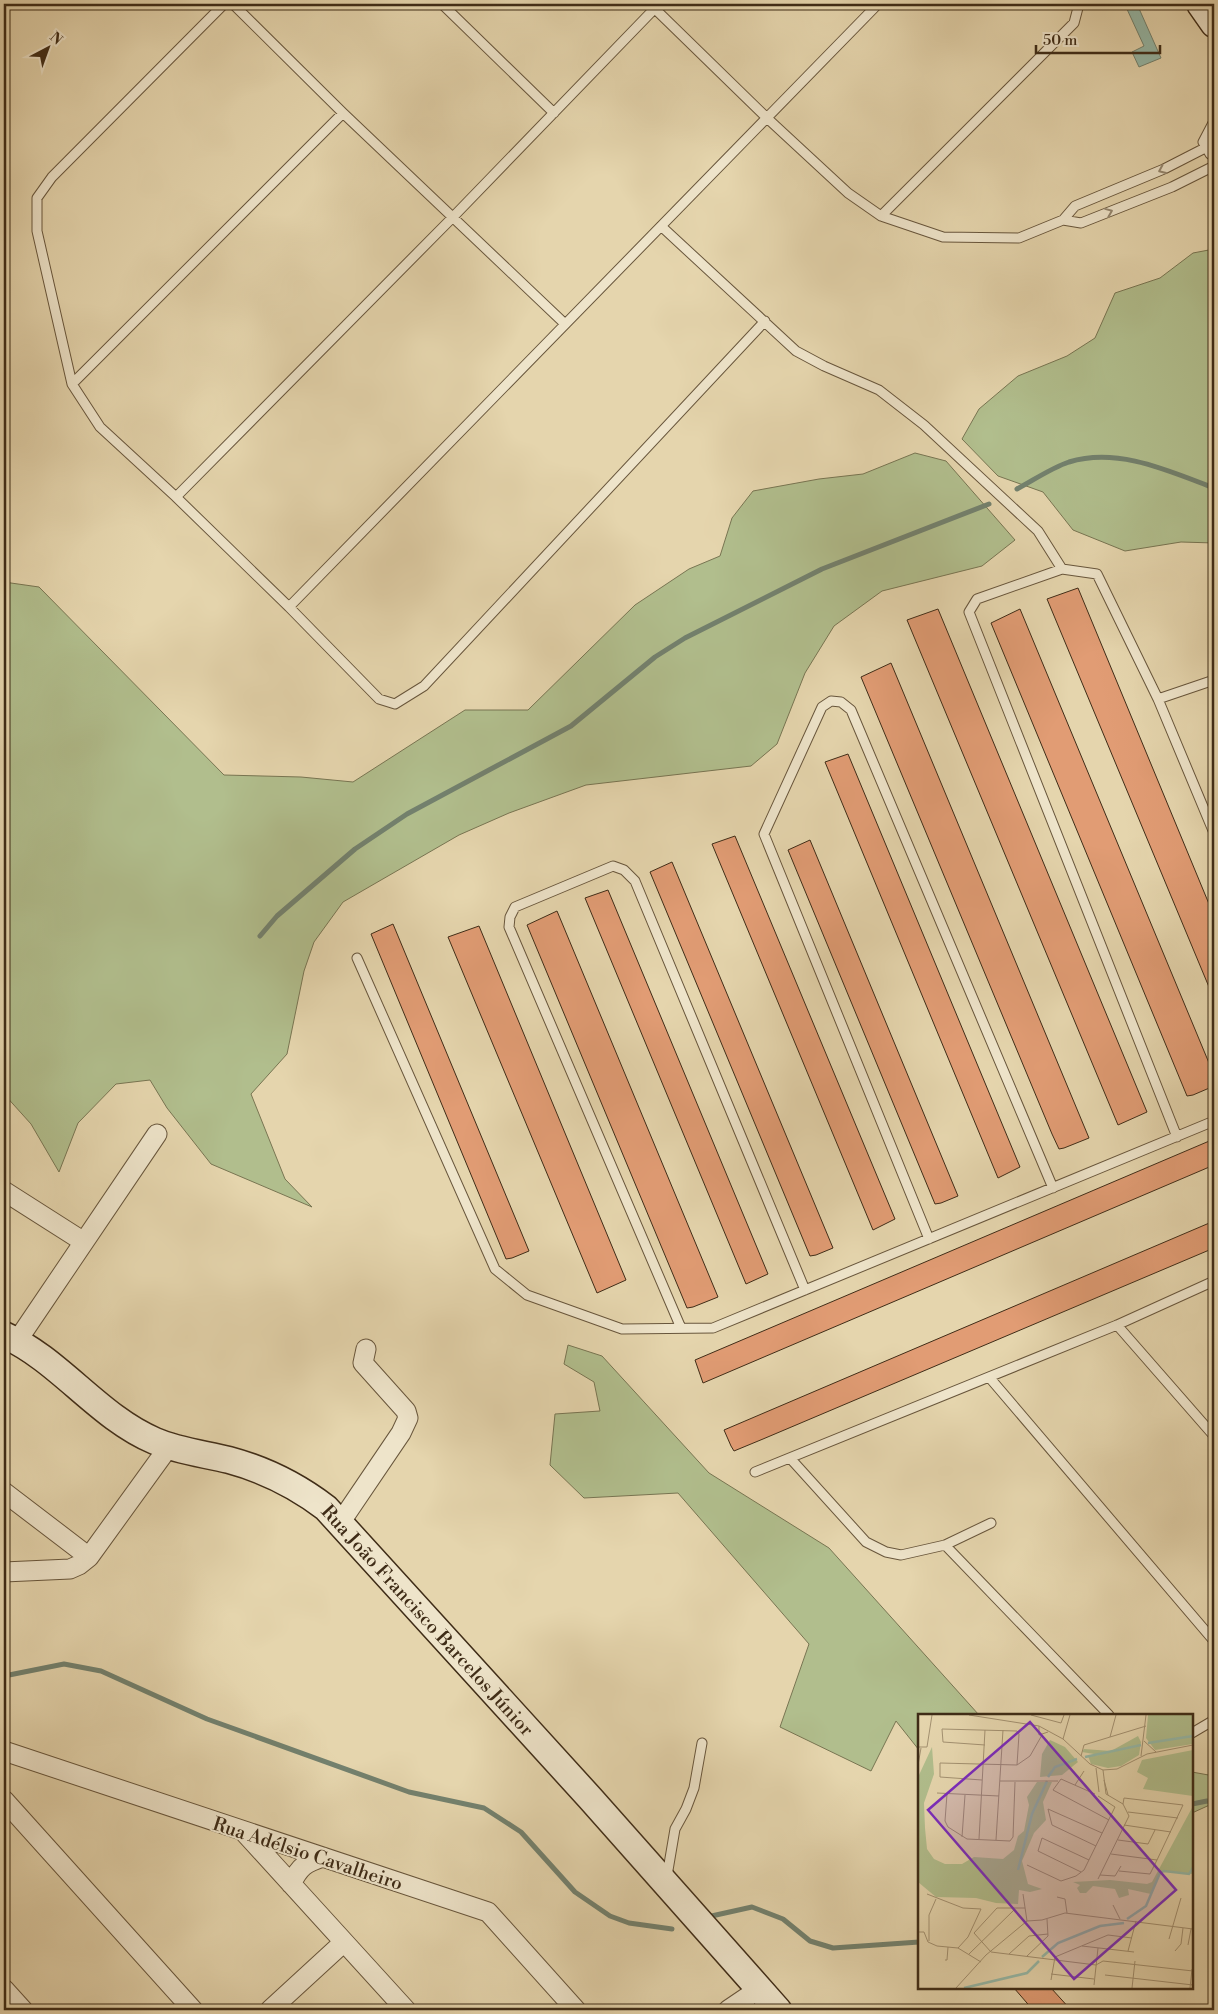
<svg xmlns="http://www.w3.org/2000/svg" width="1218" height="2014" font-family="'Libre Bodoni',serif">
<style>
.green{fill:#b1be8d;stroke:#787552}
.water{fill:#96b9a8;stroke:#73816e}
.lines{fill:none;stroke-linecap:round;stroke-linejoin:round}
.stream{stroke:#73816e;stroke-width:5}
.building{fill:#e19c74;stroke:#3f2c17}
.lane-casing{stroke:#68563c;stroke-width:11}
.street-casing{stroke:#68563c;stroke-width:21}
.secondary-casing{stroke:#3f2c17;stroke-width:29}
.lane{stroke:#eee4ca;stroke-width:9}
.street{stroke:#eee4ca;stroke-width:19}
.secondary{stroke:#eee4ca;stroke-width:26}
.oneway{stroke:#968870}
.labels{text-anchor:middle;stroke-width:4;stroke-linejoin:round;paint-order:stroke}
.street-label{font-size:19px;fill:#3f2c17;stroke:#eee4ca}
.inset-river{fill:none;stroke:#96b9a8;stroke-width:2.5}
.inset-road{fill:none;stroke:#a39171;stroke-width:1}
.view{fill:#7b2cbf;fill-opacity:0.15;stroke:#7b2cbf;stroke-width:2.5}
.inset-edge{fill:none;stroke:#3f2c17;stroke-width:2.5}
</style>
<rect width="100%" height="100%" fill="#e5d5ad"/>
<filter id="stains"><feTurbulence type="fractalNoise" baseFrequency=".004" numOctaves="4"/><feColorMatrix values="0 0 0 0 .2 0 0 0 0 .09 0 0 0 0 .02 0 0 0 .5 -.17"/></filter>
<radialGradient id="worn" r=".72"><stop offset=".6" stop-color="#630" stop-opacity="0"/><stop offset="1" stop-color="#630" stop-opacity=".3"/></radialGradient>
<path class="green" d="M 1214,249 L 1214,543 L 1181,542 L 1125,551 L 1073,530 L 1043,492 L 998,476 L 962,439 L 979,409 L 1018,376 L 1067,356 L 1095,338 L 1115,293 L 1160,278 L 1193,253 Z
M 915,453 L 946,461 L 1015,540 L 982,566 L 882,591 L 834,626 L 805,673 L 777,744 L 751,766 L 586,785 L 509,813 L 459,835 L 343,902 L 314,942 L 304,971 L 287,1054 L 251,1094 L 285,1179 L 312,1207 L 211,1164 L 167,1108 L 150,1080 L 116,1084 L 78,1123 L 59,1172 L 31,1124 L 4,1094 L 4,582 L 39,587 L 224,775 L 301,777 L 353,782 L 465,710 L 528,710 L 635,605 L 689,569 L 720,556 L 732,518 L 753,491 L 819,479 L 863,474 Z
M 568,1345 L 602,1356 L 709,1473 L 829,1548 L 979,1715 L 919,1715 L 919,1750 L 896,1721 L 871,1771 L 780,1727 L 809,1644 L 678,1493 L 584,1498 L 550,1465 L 555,1414 L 600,1411 L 594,1382 L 564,1364 Z
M 1192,1772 L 1214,1776 L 1214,1803 L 1192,1813 Z"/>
<path class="water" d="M 1133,4 L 1137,4 L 1161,58 L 1139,67 L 1132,52 L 1144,46 L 1126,7 Z"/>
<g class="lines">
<path class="stream" d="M 1017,489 C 1034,480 1051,468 1069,462 C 1118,447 1169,471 1214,488
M 260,936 L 277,916 L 355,849 L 407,814 L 571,726 L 655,657 L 685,638 L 822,569 L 989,504
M 4,1676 L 64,1664 L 101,1671 L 207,1719 L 409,1792 L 484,1808 L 521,1832 L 575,1892 L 610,1916 L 629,1923 L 672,1929
M 1192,1804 L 1207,1801 L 1214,1802
M 707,1917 L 752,1907 L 783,1919 L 810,1941 L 833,1948 L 919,1942"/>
</g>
<path class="building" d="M 1078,588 L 1214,916 L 1214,999 L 1047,599 Z
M 938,609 L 1147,1112 L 1118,1125 L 907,620 Z
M 1020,609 L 1214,1075 L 1214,1086 L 1193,1095 L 1187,1096 L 991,623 Z
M 891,663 L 1089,1138 L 1064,1148 L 1059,1149 L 1052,1134 L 861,677 Z
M 848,754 L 1020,1167 L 998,1178 L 825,762 Z
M 735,836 L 895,1219 L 873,1230 L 712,844 Z
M 810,840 L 958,1196 L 941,1203 L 935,1204 L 788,850 Z
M 672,862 L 833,1248 L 816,1255 L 810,1256 L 650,872 Z
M 608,890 L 768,1274 L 746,1284 L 585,898 Z
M 557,911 L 718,1297 L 693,1307 L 687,1308 L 527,925 Z
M 393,924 L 529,1251 L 512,1258 L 506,1259 L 371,934 Z
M 479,926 L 626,1280 L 597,1293 L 448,937 Z
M 1214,1139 L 1214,1165 L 703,1383 L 695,1360 Z
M 1214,1221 L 1214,1241 L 1212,1242 L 1214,1248 L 763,1439 L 734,1451 L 731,1446 L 724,1430 Z
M 1014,1988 L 1051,1988 L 1071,2010 L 1033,2010 Z"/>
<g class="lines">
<g class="lane-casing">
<path id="lane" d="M 224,4 L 52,177 L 37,198 L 37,231 L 72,384 L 100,427 L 176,497 L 289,607 L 379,699 L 395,704 L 424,686 L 765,321
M 233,4 L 343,113 L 564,323
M 442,4 L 554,113
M 650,4 L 767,118 L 848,193 L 881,216 L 943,237 L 1019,238 L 1063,220 L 1075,206 L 1164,169 L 1205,148
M 1214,121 L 1203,142 L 1210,154 L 1214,157
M 881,216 L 1074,23 L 1079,4
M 1063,220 L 1081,223 L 1172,187 L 1214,166
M 661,226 L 796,351 L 824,366 L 879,390 L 924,425 L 1038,531 L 1062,569
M 72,384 L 343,113
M 176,497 L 453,217 L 659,4
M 289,607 L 878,4
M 1158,699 L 1214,680
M 357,958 L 495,1269 L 527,1295 L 622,1329 L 713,1328 L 1214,1121
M 1177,1137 L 969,612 L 977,599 L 1062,569 L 1097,574 L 1158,699 L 1214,833
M 929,1239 L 764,834 L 822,707 L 831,701 L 841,702 L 851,710 L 1053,1188
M 1117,1325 L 1214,1436
M 681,1328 L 509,927 L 510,917 L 515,907 L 613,866 L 624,870 L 635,881 L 805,1290
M 989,1377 L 1214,1641
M 790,1458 L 866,1542 L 886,1552 L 901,1555 L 945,1545 L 991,1523
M 755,1472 L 1117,1325 L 1214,1281
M 945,1545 L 1109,1715
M 1192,1733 L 1214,1720
M 667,1876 L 675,1829 L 686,1809 L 694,1788 L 702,1743"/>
</g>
<g class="street-casing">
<path id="street" d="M 4,1191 L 84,1242
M 17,1341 L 157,1134
M 4,1492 L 89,1557
M 340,1523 L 401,1433 L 408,1418 L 406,1411 L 363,1363 L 366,1349
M 4,1572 L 70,1569 L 79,1565 L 89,1557 L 170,1445
M 4,1751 L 488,1912 L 576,2010
M 4,1800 L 193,2010
M 244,1832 L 406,2010
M 291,1884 C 300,1866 305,1863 323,1857
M 4,1989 L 23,2010
M 270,2010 L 344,1942
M 728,2010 L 759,1989"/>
</g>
<g class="secondary-casing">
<g id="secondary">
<path d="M 1200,4 L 1214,24"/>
<path id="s1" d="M 4,1335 C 60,1360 98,1417 155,1441 C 178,1451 205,1454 229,1460 C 266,1470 296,1485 326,1508 L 590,1798 L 778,2010"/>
</g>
</g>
<use href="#lane" class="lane"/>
<use href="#street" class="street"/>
<use href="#secondary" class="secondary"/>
</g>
<defs><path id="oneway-chevron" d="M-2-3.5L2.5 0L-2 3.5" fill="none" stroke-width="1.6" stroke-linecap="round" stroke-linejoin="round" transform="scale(1.25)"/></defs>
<g class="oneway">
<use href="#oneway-chevron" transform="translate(1162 170) rotate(156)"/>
<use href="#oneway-chevron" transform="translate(1109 212) rotate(-22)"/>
</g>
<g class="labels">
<g class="street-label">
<text dy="7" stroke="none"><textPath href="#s1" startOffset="522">Rua João Francisco Barcelos Júnior</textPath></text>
<text transform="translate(308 1853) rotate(18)" y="7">Rua Adélsio Cavalheiro</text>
</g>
</g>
<g transform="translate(918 1714)">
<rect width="275" height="275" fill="#e5d5ad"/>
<path d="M 230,1 L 275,1 L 275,30 L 237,36 L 228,24 ZM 220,22 L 223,28 L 221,41 L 203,52 L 190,54 L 173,50 L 170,42 L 182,41 L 164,38 L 166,35 L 193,37 ZM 132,26 L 147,33 L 160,48 L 144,61 L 122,63 L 124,40 ZM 14,33 L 16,60 L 6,89 L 7,114 L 9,135 L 16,145 L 27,150 L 44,150 L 56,143 L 85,145 L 96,136 L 100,122 L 106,117 L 111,91 L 109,83 L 119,68 L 134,68 L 125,88 L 128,106 L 116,119 L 104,147 L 110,170 L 124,175 L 112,178 L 101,176 L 100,190 L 78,189 L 58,184 L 18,183 L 0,168 L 1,61 ZM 275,36 L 275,82 L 225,75 L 230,64 L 219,58 L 224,46 ZM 275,92 L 275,160 L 243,157 L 233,180 L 210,175 L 211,181 L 201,184 L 197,175 L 175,172 L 168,179 L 162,179 L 159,174 L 162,171 L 155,168 L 192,166 L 229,170 L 234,168 Z" fill="#b1be8d"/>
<path class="inset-river" d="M 230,29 L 275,22M 167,43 L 223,31M 130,63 L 137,53 L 159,45M 100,156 L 114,100 L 129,67M 209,205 L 228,192 L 242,159 L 246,157 L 271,160 L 275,154M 124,243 L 140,229 L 182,212 L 206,209M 46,274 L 109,259 L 121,247"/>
<path class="inset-road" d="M 51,1 L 121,12 L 145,25 L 172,50 L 185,56 L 199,55 L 229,40 L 275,31M 113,1 L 143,9 L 146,1M 121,12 L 121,21 L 130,18M 192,23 L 198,1M 145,25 L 152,1M 226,27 L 238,38M 67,31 L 25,28 L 24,15 L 99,17 L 101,20 L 99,51M 0,33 L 9,33 L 14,1M 163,42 L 166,31 L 228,12M 223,42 L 228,1M 0,51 L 3,34M 178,54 L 181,78M 185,56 L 188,80 L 205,90M 64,66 L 22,63 L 22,49 L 99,51 L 112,42 L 124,21M 186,66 L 190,81M 82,67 L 140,67M 157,71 L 166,57M 19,79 L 81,82M 29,80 L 27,107 L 30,113 L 49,125 L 92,127 L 95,123 L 97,68M 177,80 L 143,65 L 135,76 L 191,106M 210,98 L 260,104M 206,111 L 253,118M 44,123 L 47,81M 61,125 L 67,16M 78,126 L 85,16M 200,126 L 230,130 L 237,116M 178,132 L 134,111 L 130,95 L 184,119M 109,151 L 143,167 L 158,162 L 166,156 L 197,93 L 180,82M 201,157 L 232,160 L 239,146M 163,158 L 120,137 L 124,124 L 171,146M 182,161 L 197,162 L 203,152M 180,165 L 211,102 L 205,90 L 206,84 L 265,91 L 239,146 L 193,140M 9,180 L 45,194 L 63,195 L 50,223 L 40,234M 105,180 L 109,207M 139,183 L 147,185 L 149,199M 195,191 L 202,205M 107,194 L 79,194 L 56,219 L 73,238 L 178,251 L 185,247 L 275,257M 0,218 L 6,218 L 10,228 L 19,232 L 40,234 L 63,248M 251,225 L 263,184M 11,227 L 11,201 L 18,185M 270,231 L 273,215M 164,232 L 216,238M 210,237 L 218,207M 257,237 L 263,230 L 265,214M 51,240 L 96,196M 91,240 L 111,222 L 130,220M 109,242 L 130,222 L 129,205M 27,246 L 29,246 L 30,233M 133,260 L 176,265M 187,261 L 275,271M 133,266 L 137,243 L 190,221 L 214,224M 176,271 L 180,234M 38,274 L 68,241 L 109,207 L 124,206 L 147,199 L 275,215M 214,274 L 217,247M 272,274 L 274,255"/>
<path class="view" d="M 112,8 L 258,176 L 156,265 L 10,96 Z"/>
<rect width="275" height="275" class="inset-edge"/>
</g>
<rect width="1218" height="2014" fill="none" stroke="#e5d5ad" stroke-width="20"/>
<rect x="5" y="5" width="1208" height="2004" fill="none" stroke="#3f2c17" stroke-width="2.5"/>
<rect x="10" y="10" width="1198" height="1994" fill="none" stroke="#3f2c17"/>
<g transform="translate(48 48) rotate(41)" stroke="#eee4ca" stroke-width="4" paint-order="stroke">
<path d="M0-4L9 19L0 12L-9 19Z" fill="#3f2c17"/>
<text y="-8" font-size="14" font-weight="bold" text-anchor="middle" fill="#3f2c17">N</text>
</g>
<path d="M1036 45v8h124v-8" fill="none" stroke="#3f2c17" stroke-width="2.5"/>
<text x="1043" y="45" font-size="15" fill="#3f2c17" stroke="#eee4ca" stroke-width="4" paint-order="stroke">50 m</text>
<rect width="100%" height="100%" filter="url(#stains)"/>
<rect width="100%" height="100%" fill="url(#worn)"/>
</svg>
